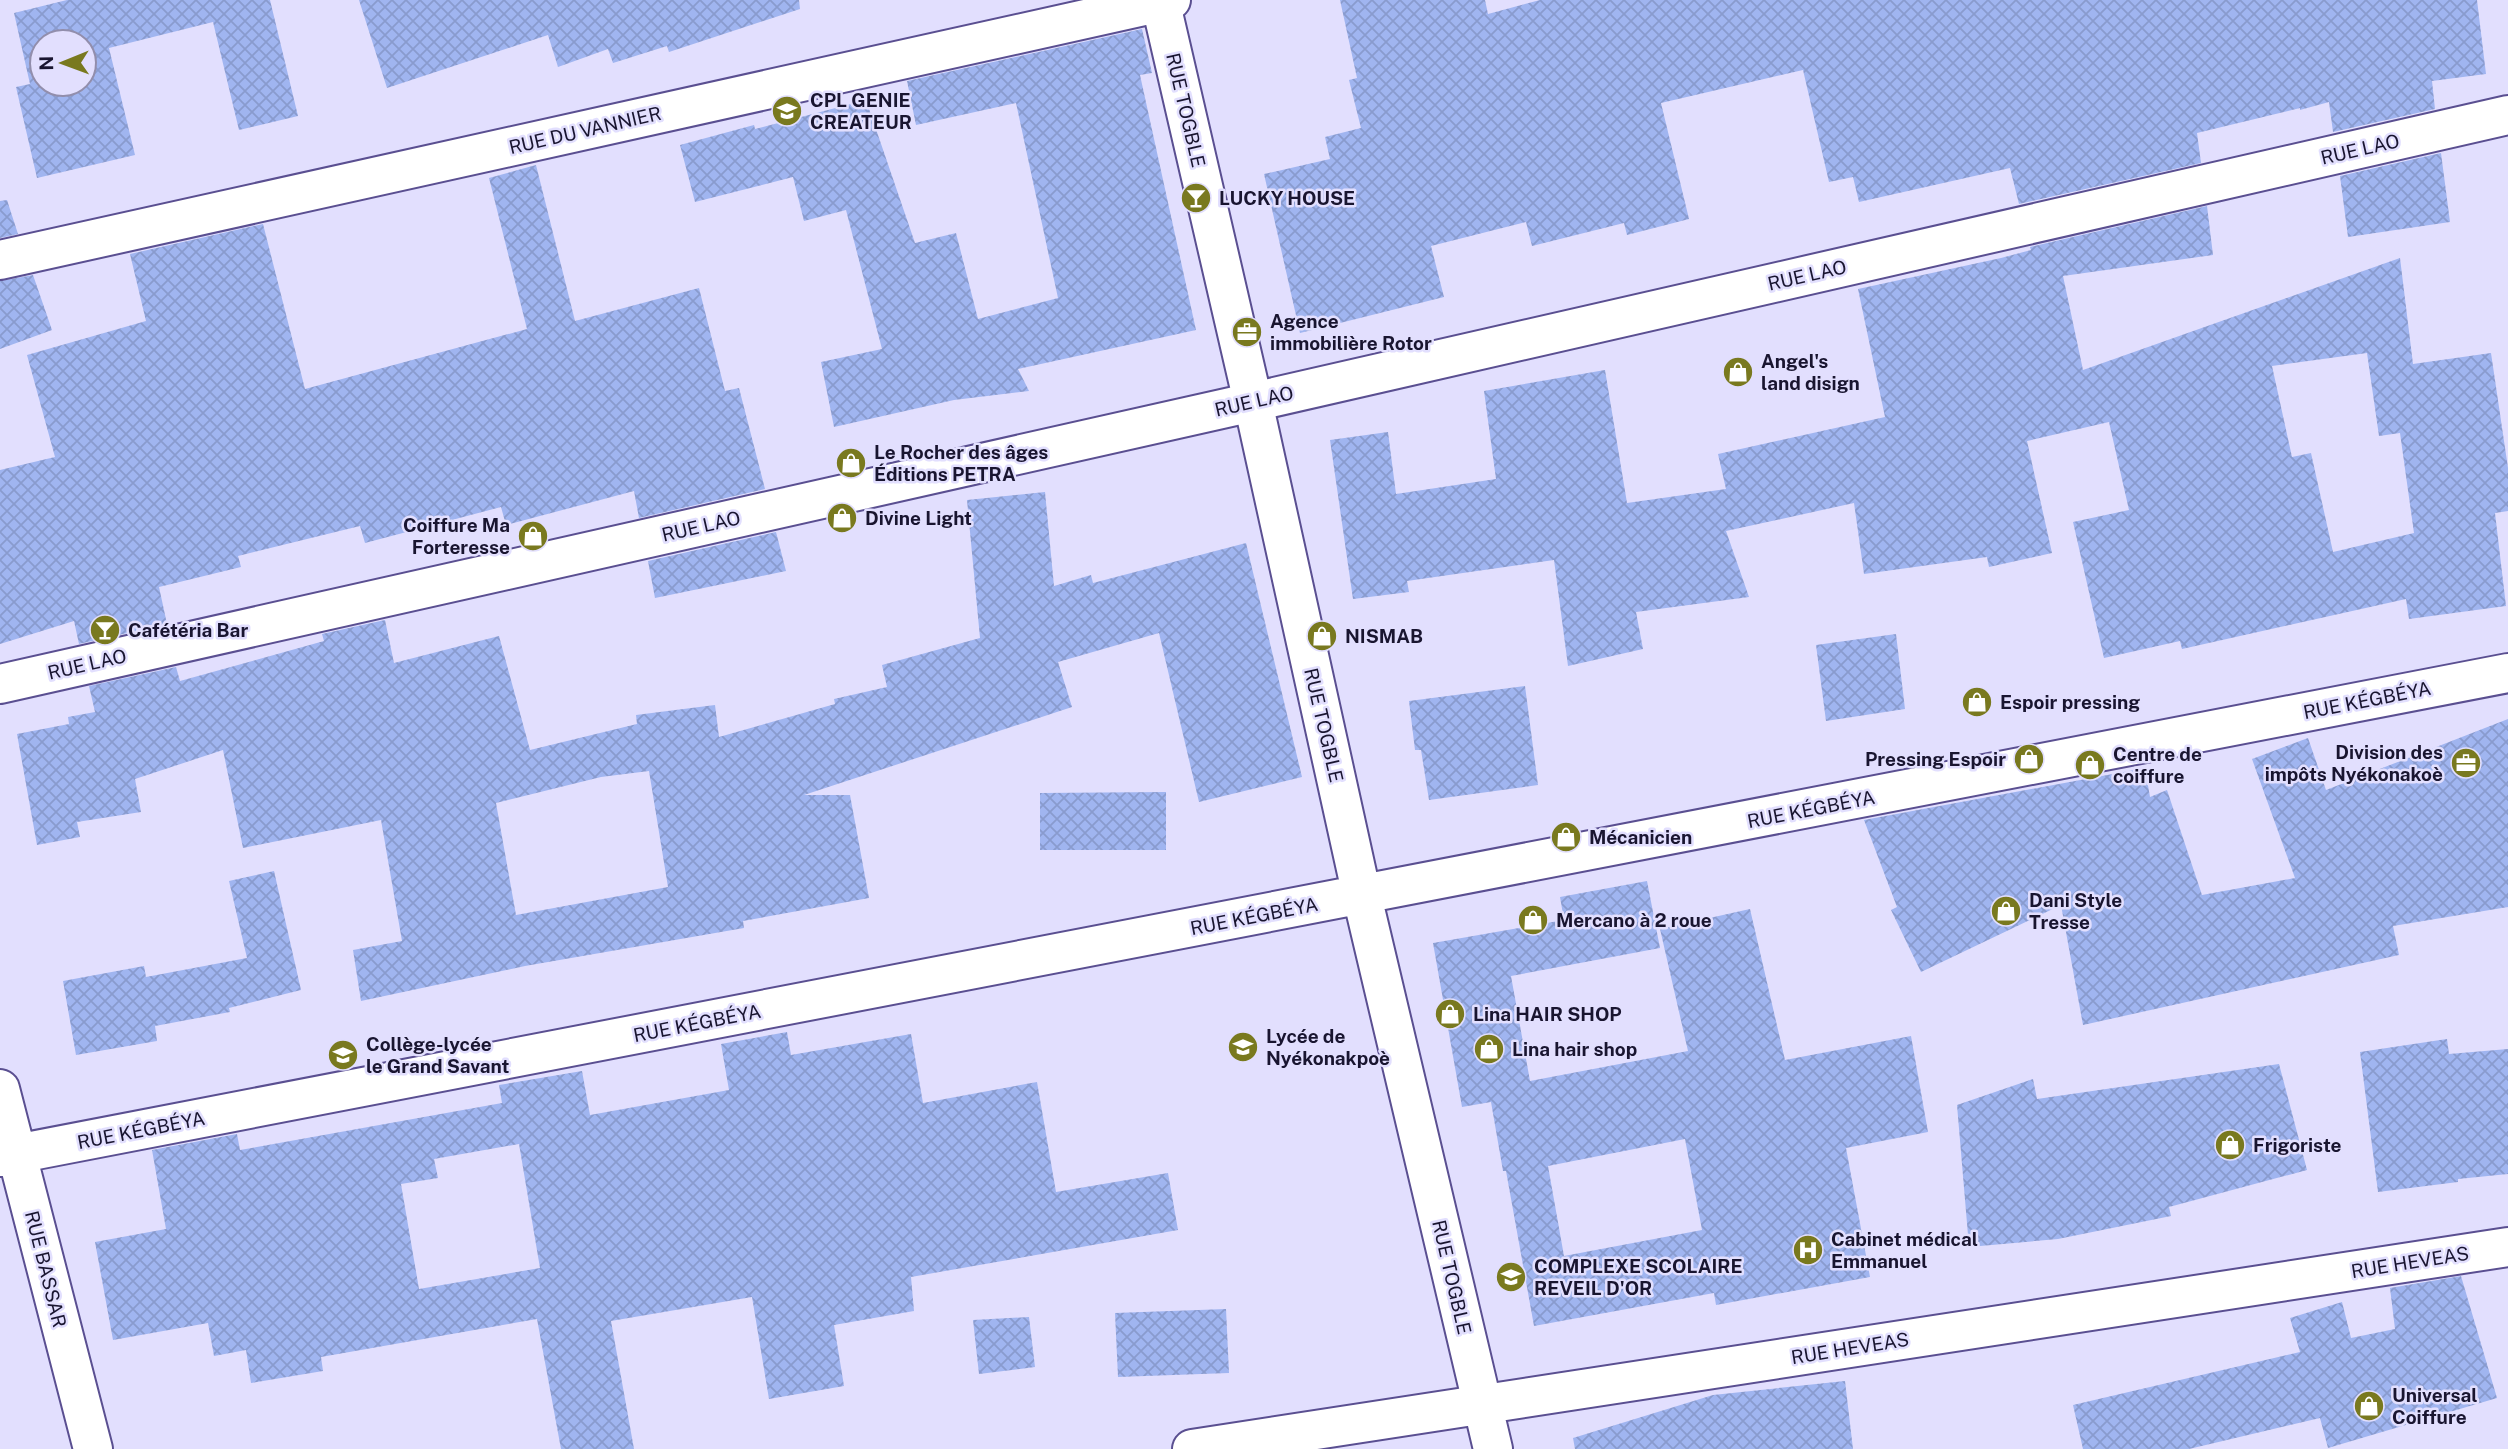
<svg xmlns="http://www.w3.org/2000/svg" width="2508" height="1449" font-family="'Public Sans',sans-serif">
<style>
.building{fill:url(#building-cross-hatch);fill-rule:evenodd}
.lines{fill:none;stroke-linecap:round;stroke-linejoin:round}
.minor-casing{stroke:#5a4f91;stroke-width:42}
.minor{stroke:#fff;stroke-width:38}
.labels{text-anchor:middle;stroke-width:5;stroke-linejoin:round;paint-order:stroke}
.poi-label{font-size:19px;font-weight:bold;fill:#191530;stroke:#e2dffe;text-anchor:start}
.street-label{font-size:19px;fill:#191530;stroke:#e2dffe}
</style>
<defs>
<pattern id="building-cross-hatch" width="8" height="8" patternUnits="userSpaceOnUse" patternTransform="scale(1.75)"><rect width="8" height="8" fill="#a0b5f0"/><path d="M0 0l8 8M0 8l8-8" fill="none" stroke="#899bce"/></pattern>
</defs>
<rect width="100%" height="100%" fill="#e2dffe"/>
<path class="building" d="M 67,0 L 270,0 L 298,116 L 239,130 L 213,22 L 109,48 L 135,155 L 37,178 L 16,87 L 30,84 L 14,13 ZM 42,42 L 84,42 L 84,84 L 42,84 Z
M 359,0 L 799,0 L 800,9 L 669,52 L 667,46 L 613,63 L 608,49 L 558,67 L 548,35 L 387,88 Z
M 1340,0 L 1485,0 L 1488,14 L 1540,0 L 2477,0 L 2486,74 L 2432,81 L 2435,109 L 2333,132 L 2329,102 L 2300,110 L 2300,108 L 2197,133 L 2201,163 L 2019,204 L 2010,168 L 1859,202 L 1853,177 L 1829,182 L 1803,70 L 1661,103 L 1689,219 L 1627,235 L 1624,223 L 1532,246 L 1526,222 L 1431,246 L 1444,297 L 1300,333 L 1264,174 L 1330,159 L 1325,137 L 1361,128 L 1349,80 L 1357,78 Z
M 1142,29 L 1152,73 L 1140,75 L 1196,330 L 1018,369 L 1029,391 L 954,400 L 834,427 L 821,362 L 882,349 L 846,210 L 804,221 L 793,177 L 695,202 L 680,145 L 754,125 L 755,129 L 866,100 L 915,243 L 956,233 L 978,319 L 1058,298 L 1016,103 L 916,125 L 907,81 Z
M 2441,153 L 2450,222 L 2348,237 L 2340,176 Z
M 536,165 L 575,321 L 699,288 L 725,391 L 739,388 L 765,489 L 639,518 L 634,491 L 506,525 L 501,507 L 365,543 L 360,526 L 238,556 L 241,567 L 159,587 L 167,624 L 79,644 L 74,621 L 0,644 L 0,470 L 55,457 L 27,355 L 146,321 L 130,254 L 263,224 L 305,389 L 527,329 L 489,178 Z
M 7,200 L 18,234 L 0,238 L 0,201 Z
M 2207,206 L 2213,255 L 2063,276 L 2083,370 L 2400,258 L 2413,364 L 2491,353 L 2508,468 L 2508,511 L 2495,513 L 2506,606 L 2409,619 L 2406,599 L 2182,649 L 2180,641 L 2104,658 L 2073,522 L 2129,510 L 2109,422 L 2027,441 L 2052,553 L 1989,567 L 1987,557 L 1864,574 L 1854,503 L 1726,531 L 1749,597 L 1636,612 L 1643,649 L 1568,666 L 1554,560 L 1407,581 L 1409,592 L 1353,599 L 1330,440 L 1388,432 L 1396,494 L 1496,479 L 1484,391 L 1605,370 L 1627,503 L 1726,489 L 1718,454 L 1885,417 L 1858,289 L 2001,258 L 2031,250 L 2030,247 ZM 2367,353 L 2379,436 L 2400,433 L 2414,533 L 2333,552 L 2311,453 L 2292,457 L 2272,366 Z
M 33,275 L 52,330 L 0,349 L 0,281 Z
M 1045,492 L 1054,586 L 1091,575 L 1093,583 L 1246,543 L 1302,777 L 1199,802 L 1159,633 L 1058,662 L 1072,707 L 804,795 L 850,795 L 869,898 L 743,921 L 744,928 L 525,966 L 361,1001 L 353,950 L 402,941 L 381,820 L 243,848 L 223,750 L 135,779 L 141,812 L 77,822 L 80,837 L 37,845 L 17,734 L 69,724 L 68,717 L 95,712 L 89,686 L 176,667 L 180,681 L 324,641 L 322,634 L 385,620 L 394,663 L 499,636 L 530,750 L 637,724 L 636,715 L 715,705 L 719,737 L 835,704 L 834,699 L 887,687 L 882,665 L 980,638 L 967,500 ZM 649,771 L 668,887 L 516,915 L 496,803 L 601,777 Z
M 776,532 L 786,571 L 655,598 L 648,561 Z
M 1896,634 L 1905,709 L 1826,721 L 1816,645 Z
M 1525,686 L 1538,785 L 1429,800 L 1421,750 L 1415,750 L 1409,701 Z
M 2508,719 L 2508,907 L 2393,926 L 2399,955 L 2083,1025 L 2061,905 L 1921,972 L 1891,910 L 1897,907 L 1864,820 L 2145,768 L 2150,797 L 2167,790 L 2202,895 L 2295,878 L 2252,759 L 2308,738 L 2326,790 Z
M 1166,792 L 1166,850 L 1040,850 L 1040,793 Z
M 274,871 L 301,990 L 229,1008 L 230,1012 L 155,1026 L 157,1041 L 76,1055 L 63,981 L 144,966 L 146,977 L 247,958 L 229,881 Z
M 1647,881 L 1660,948 L 1511,976 L 1530,1081 L 1688,1051 L 1660,929 L 1750,909 L 1785,1060 L 1911,1036 L 1928,1132 L 1846,1148 L 1870,1277 L 1716,1305 L 1714,1293 L 1534,1326 L 1506,1171 L 1503,1171 L 1491,1102 L 1462,1107 L 1433,943 L 1564,920 L 1560,897 ZM 1685,1139 L 1702,1230 L 1564,1256 L 1548,1166 Z
M 787,1032 L 791,1055 L 911,1034 L 923,1103 L 1037,1082 L 1056,1192 L 1168,1173 L 1178,1230 L 911,1277 L 914,1311 L 834,1325 L 844,1386 L 769,1399 L 752,1297 L 611,1321 L 634,1449 L 561,1449 L 537,1319 L 321,1357 L 323,1371 L 251,1383 L 246,1350 L 214,1356 L 208,1323 L 113,1340 L 95,1242 L 166,1229 L 152,1150 L 237,1134 L 240,1150 L 502,1103 L 499,1085 L 582,1071 L 590,1115 L 729,1090 L 721,1044 ZM 519,1144 L 540,1268 L 419,1289 L 401,1184 L 438,1178 L 434,1159 Z
M 2447,1039 L 2449,1054 L 2508,1049 L 2508,1174 L 2458,1179 L 2458,1182 L 2378,1192 L 2360,1052 Z
M 2279,1064 L 2307,1170 L 2169,1207 L 2171,1216 L 2058,1239 L 1969,1247 L 1957,1105 L 2033,1079 L 2037,1099 Z
M 2461,1276 L 2497,1398 L 2328,1448 L 2320,1418 L 2189,1449 L 2083,1449 L 2073,1405 L 2300,1352 L 2290,1318 L 2342,1302 L 2351,1338 L 2395,1329 L 2390,1288 Z
M 1226,1309 L 1229,1373 L 1118,1377 L 1115,1313 Z
M 1029,1317 L 1035,1367 L 979,1374 L 973,1320 Z
M 1845,1381 L 1853,1449 L 1575,1449 L 1573,1438 L 1713,1395 Z"/>
<g class="lines">
<g class="minor-casing">
<path id="minor" d="M 1160,0 L 1253,402 L 1362,896 L 1493,1449
M 0,260 L 1171,0
M 0,684 L 1253,402 L 2508,115
M 0,1089 L 93,1449
M 0,1157 L 2508,673
M 1192,1449 L 2508,1247"/>
</g>
<use href="#minor" class="minor"/>
</g>
<defs>
<g id="school-disc" transform="scale(1.575)"><circle r="9.5" fill="#79791f" stroke="#e2dffe"/><path d="M0-5L7-2L0 1L-7-2ZM-4 1L0 2.5L4 1V4Q0 6-4 4Z" fill="#fff"/></g>
<g id="bar-disc" transform="scale(1.575)"><circle r="9.5" fill="#79791f" stroke="#e2dffe"/><path d="M-6-5H6L.8 .8V4.5H3.5V6h-7V4.5H-.8V.8Z" fill="#fff"/></g>
<g id="office-disc" transform="scale(1.575)"><circle r="9.5" fill="#79791f" stroke="#e2dffe"/><path d="M-6-3h4V-5.5h4V-3h4V5H-6ZM-1-4.5V-3h2v-1.5ZM-6 0V1H6V0Z" fill="#fff"/></g>
<g id="shop-disc" transform="scale(1.575)"><circle r="9.5" fill="#79791f" stroke="#e2dffe"/><path d="M-5-2.5h2.3a2.7 3.5 0 0 1 5.4 0H5L5.5 6h-11ZM-1.5-2.5h3a1.5 2.3 0 0 0-3 0Z" fill="#fff"/></g>
<g id="hospital-disc" transform="scale(1.575)"><circle r="9.5" fill="#79791f" stroke="#e2dffe"/><path d="M-5-5h3v3.5h4V-5h3V5h-3V1.5h-4V5h-3Z" fill="#fff"/></g>
</defs>
<g fill-rule="evenodd">
<use href="#school-disc" x="787" y="111"/>
<use href="#bar-disc" x="1196" y="198"/>
<use href="#office-disc" x="1247" y="332"/>
<use href="#shop-disc" x="1738" y="372"/>
<use href="#shop-disc" x="851" y="463"/>
<use href="#shop-disc" x="842" y="518"/>
<use href="#shop-disc" x="533" y="536"/>
<use href="#bar-disc" x="105" y="630"/>
<use href="#shop-disc" x="1322" y="636"/>
<use href="#shop-disc" x="1977" y="702"/>
<use href="#shop-disc" x="2029" y="759"/>
<use href="#office-disc" x="2466" y="763"/>
<use href="#shop-disc" x="2090" y="765"/>
<use href="#shop-disc" x="1566" y="837"/>
<use href="#shop-disc" x="2006" y="911"/>
<use href="#shop-disc" x="1533" y="920"/>
<use href="#shop-disc" x="1450" y="1014"/>
<use href="#school-disc" x="1243" y="1047"/>
<use href="#shop-disc" x="1489" y="1049"/>
<use href="#school-disc" x="343" y="1055"/>
<use href="#shop-disc" x="2230" y="1145"/>
<use href="#hospital-disc" x="1808" y="1250"/>
<use href="#school-disc" x="1511" y="1277"/>
<use href="#shop-disc" x="2369" y="1406"/>
</g>
<g class="labels">
<g class="poi-label">
<text x="810" y="107">CPL GENIE<tspan x="810" dy="22">CREATEUR</tspan></text>
<text x="1219" y="205">LUCKY HOUSE</text>
<text x="1270" y="328">Agence<tspan x="1270" dy="22">immobilière Rotor</tspan></text>
<text x="1761" y="368">Angel's<tspan x="1761" dy="22">land disign</tspan></text>
<text x="874" y="459">Le Rocher des âges<tspan x="874" dy="22">Éditions PETRA</tspan></text>
<text x="865" y="525">Divine Light</text>
<text x="510" y="532" text-anchor="end">Coiffure Ma<tspan x="510" dy="22">Forteresse</tspan></text>
<text x="128" y="637">Cafétéria Bar</text>
<text x="1345" y="643">NISMAB</text>
<text x="2000" y="709">Espoir pressing</text>
<text x="2443" y="759" text-anchor="end">Division des<tspan x="2443" dy="22">impôts Nyékonakoè</tspan></text>
<text x="2113" y="761">Centre de<tspan x="2113" dy="22">coiffure</tspan></text>
<text x="2006" y="766" text-anchor="end">Pressing Espoir</text>
<text x="1589" y="844">Mécanicien</text>
<text x="2029" y="907">Dani Style<tspan x="2029" dy="22">Tresse</tspan></text>
<text x="1556" y="927">Mercano à 2 roue</text>
<text x="1473" y="1021">Lina HAIR SHOP</text>
<text x="1266" y="1043">Lycée de<tspan x="1266" dy="22">Nyékonakpoè</tspan></text>
<text x="366" y="1051">Collège-lycée<tspan x="366" dy="22">le Grand Savant</tspan></text>
<text x="1512" y="1056">Lina hair shop</text>
<text x="2253" y="1152">Frigoriste</text>
<text x="1831" y="1246">Cabinet médical<tspan x="1831" dy="22">Emmanuel</tspan></text>
<text x="1534" y="1273">COMPLEXE SCOLAIRE<tspan x="1534" dy="22">REVEIL D'OR</tspan></text>
<text x="2392" y="1402">Universal<tspan x="2392" dy="22">Coiffure</tspan></text>
</g>
<g class="street-label">
<text transform="translate(1186 110) rotate(77)" y="7">RUE TOGBLE</text>
<text transform="translate(585 130) rotate(-13)" y="7">RUE DU VANNIER</text>
<text transform="translate(2360 149) rotate(-13)" y="7">RUE LAO</text>
<text transform="translate(1807 275) rotate(-13)" y="7">RUE LAO</text>
<text transform="translate(1254 401) rotate(-13)" y="7">RUE LAO</text>
<text transform="translate(701 526) rotate(-13)" y="7">RUE LAO</text>
<text transform="translate(87 664) rotate(-13)" y="7">RUE LAO</text>
<text transform="translate(2367 700) rotate(-11)" y="7">RUE KÉGBÉYA</text>
<text transform="translate(1324 725) rotate(77)" y="7">RUE TOGBLE</text>
<text transform="translate(1811 809) rotate(-11)" y="7">RUE KÉGBÉYA</text>
<text transform="translate(1254 916) rotate(-11)" y="7">RUE KÉGBÉYA</text>
<text transform="translate(697 1023) rotate(-11)" y="7">RUE KÉGBÉYA</text>
<text transform="translate(141 1130) rotate(-11)" y="7">RUE KÉGBÉYA</text>
<text transform="translate(2410 1262) rotate(-9)" y="7">RUE HEVEAS</text>
<text transform="translate(46 1269) rotate(76)" y="7">RUE BASSAR</text>
<text transform="translate(1452 1277) rotate(77)" y="7">RUE TOGBLE</text>
<text transform="translate(1850 1348) rotate(-9)" y="7">RUE HEVEAS</text>
</g>
</g>
<g transform="translate(63 63) rotate(269)"><circle r="33" fill="#e2dffe" stroke="#928eac" stroke-width="2"/>
<path d="M0-5L12 26L0 18L-12 26Z" fill="#79791f"/>
<text y="-10" font-size="19" font-weight="bold" text-anchor="middle" fill="#191530">N</text>
</g>
</svg>
